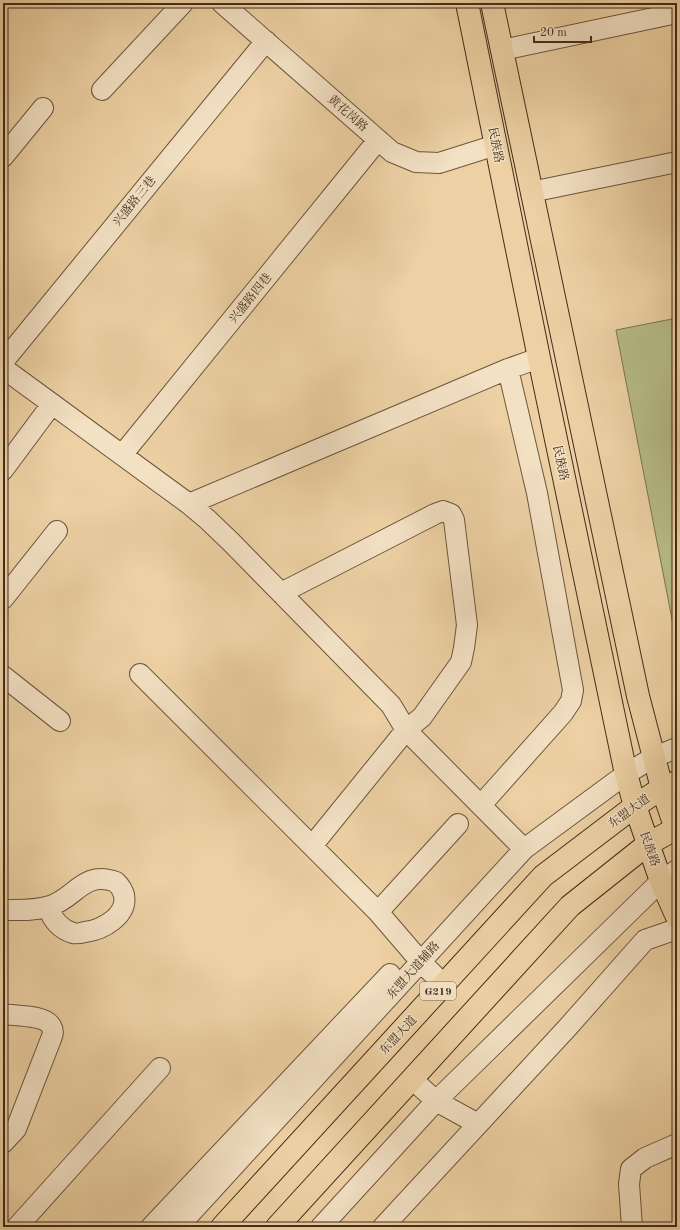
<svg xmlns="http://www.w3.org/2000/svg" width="680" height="1230" font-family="'Old Standard TT','Noto Serif SC',serif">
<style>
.green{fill:#b6bc87;stroke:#7c7451}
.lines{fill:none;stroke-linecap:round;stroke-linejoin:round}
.minor-casing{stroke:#6d563d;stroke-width:22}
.major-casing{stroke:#422d1b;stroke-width:24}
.highway-casing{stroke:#422d1b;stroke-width:24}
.minor{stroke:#f3e1c4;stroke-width:20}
.major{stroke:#edd1a4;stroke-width:22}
.highway{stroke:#edd1a4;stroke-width:22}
.labels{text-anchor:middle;stroke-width:3;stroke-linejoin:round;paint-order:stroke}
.shield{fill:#f3e1c4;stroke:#77634e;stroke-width:1}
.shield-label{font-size:11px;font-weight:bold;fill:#422d1b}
.street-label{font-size:12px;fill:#422d1b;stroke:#f3e1c4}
</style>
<rect width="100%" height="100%" fill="#edd1a4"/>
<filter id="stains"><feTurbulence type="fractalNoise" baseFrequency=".005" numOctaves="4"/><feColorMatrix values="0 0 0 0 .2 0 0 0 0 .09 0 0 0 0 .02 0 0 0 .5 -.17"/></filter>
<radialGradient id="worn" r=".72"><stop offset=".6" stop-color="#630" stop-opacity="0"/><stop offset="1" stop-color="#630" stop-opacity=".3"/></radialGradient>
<path class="green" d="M 677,318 L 677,645 L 616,330 Z"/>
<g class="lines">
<g class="minor-casing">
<path id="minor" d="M 222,3 L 392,152 L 416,162 L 439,163 L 496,145
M 502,50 L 677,13
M 102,90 L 183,3
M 3,157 L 43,108
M 531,192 L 677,162
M 3,362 L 266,41
M 3,368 L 189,504 L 508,369 L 539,358
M 122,455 L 378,140
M 3,470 L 52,404
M 189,504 L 207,519 L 231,542 L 391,705 L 406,730 L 422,717 L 461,662 L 464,648 L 467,625 L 454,520 L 451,514 L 443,511 L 435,514 L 281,593
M 3,599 L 57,531
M 140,674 L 378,912 L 421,962 L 444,985
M 3,676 L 60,721
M 481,805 L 563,713 L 571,701 L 573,690 L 537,493 L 508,369
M 312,846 L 406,730 L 524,849
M 3,910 C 18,910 35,911 50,906 C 76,898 83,870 116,882 C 119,885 123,891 124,895 C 128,916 102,930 85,932 C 81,933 76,934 73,933 C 60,929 52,919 48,907
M 378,912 L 458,824
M 3,1014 C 15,1016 45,1015 51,1026 C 54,1031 53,1034 51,1039 L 16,1129 L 3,1143
M 412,1079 L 436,1101 L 478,1124
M 17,1227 L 160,1068
M 151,1227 L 390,974
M 178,1227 L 524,849 L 626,774 L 654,757 L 677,748
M 321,1227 L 436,1101 L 661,881 L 677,870
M 383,1227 L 568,1027 L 645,940 L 677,929
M 632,1227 L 629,1184 L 631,1169 L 645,1158 L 677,1144"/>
</g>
<g class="major-casing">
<path id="major" d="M 467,3 L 539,358 L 626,774 L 635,806 L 661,881 L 677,917
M 492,3 L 638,696 L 662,788 L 677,832"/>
</g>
<g class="highway-casing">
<path id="highway" d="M 222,1227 L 543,876 L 635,806 L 662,788 L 677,782
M 277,1227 L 570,906 L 648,844 L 677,828"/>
</g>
<use href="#minor" class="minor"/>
<use href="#major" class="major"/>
<use href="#highway" class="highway"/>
</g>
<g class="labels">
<rect class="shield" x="420" y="982" width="36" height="18" rx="3"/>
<g class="shield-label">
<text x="438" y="995">G219</text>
</g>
<g class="street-label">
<text transform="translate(348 113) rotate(41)" y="4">黄花岗路</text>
<text transform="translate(496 145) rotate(79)" y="4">民族路</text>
<text transform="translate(134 201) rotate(-51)" y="4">兴盛路三巷</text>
<text transform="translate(250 298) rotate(-51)" y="4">兴盛路四巷</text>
<text transform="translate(561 463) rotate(78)" y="4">民族路</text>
<text transform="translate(629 811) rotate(-36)" y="4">东盟大道</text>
<text transform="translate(650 849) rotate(71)" y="4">民族路</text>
<text transform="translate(413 970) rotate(-48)" y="4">东盟大道辅路</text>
<text transform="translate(398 1035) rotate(-47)" y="4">东盟大道</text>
</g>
</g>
<rect width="680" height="1230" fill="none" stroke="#edd1a4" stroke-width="16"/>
<rect x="4" y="4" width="672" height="1222" fill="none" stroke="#422d1b" stroke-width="2"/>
<rect x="8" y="8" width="664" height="1214" fill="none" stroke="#422d1b"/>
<path d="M534 36v6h57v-6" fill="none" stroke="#422d1b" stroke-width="2"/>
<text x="540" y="36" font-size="12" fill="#422d1b" stroke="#f3e1c4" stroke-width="3" paint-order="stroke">20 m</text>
<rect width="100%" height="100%" filter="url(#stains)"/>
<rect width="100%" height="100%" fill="url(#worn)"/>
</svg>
